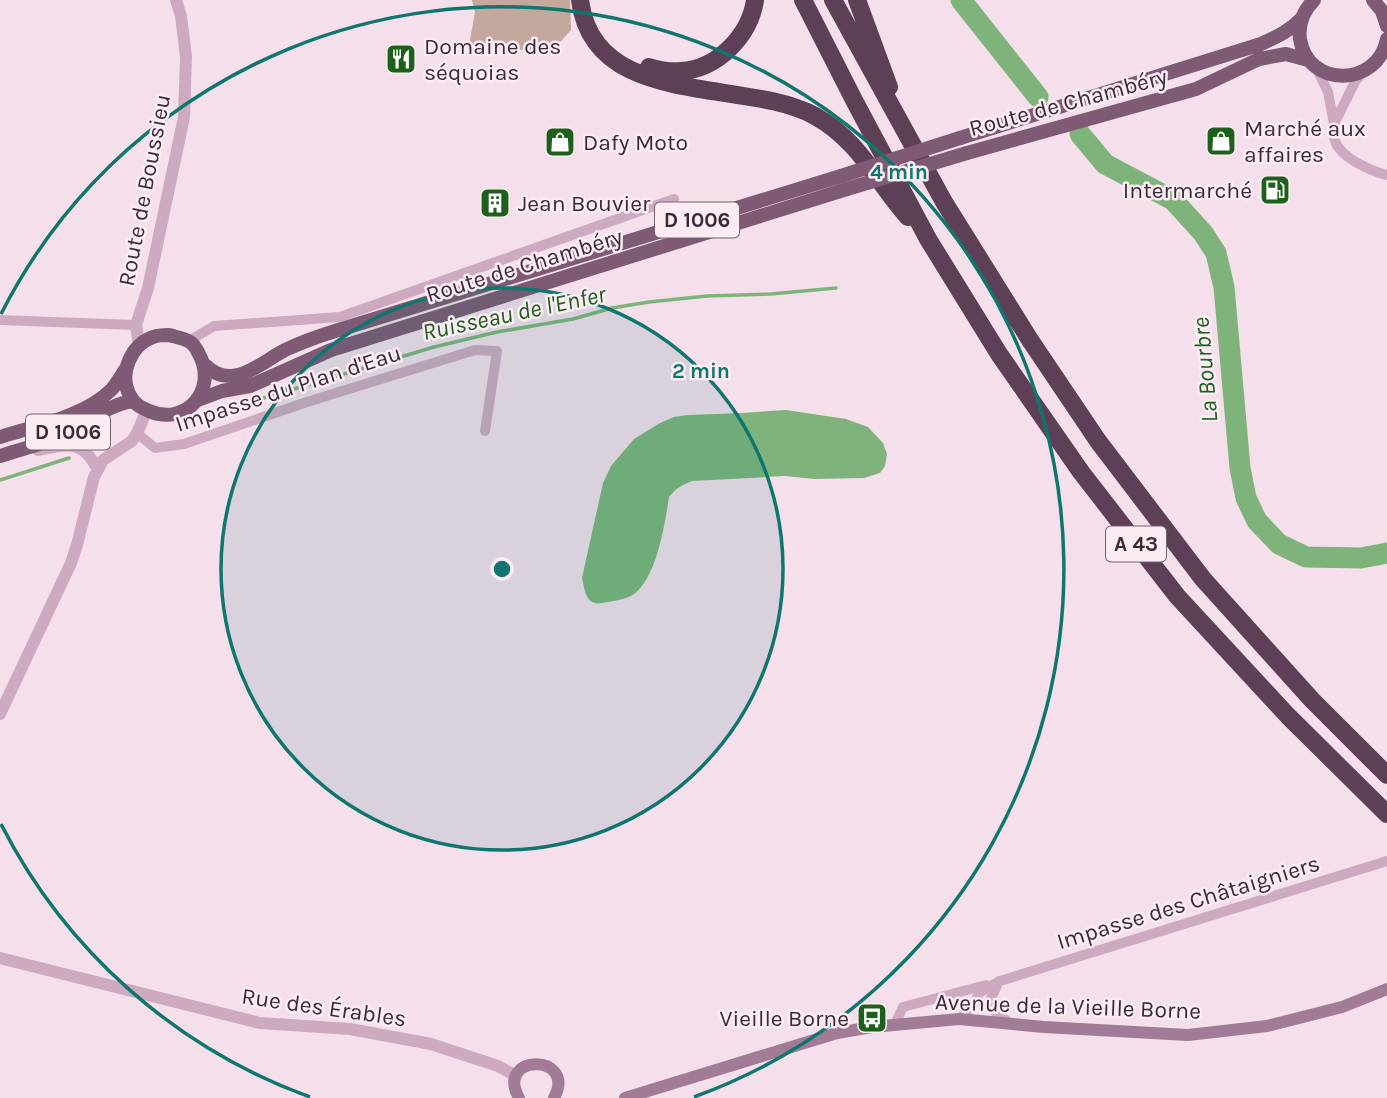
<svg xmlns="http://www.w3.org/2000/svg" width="1387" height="1098" font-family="Karla,sans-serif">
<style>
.green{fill:#c5a89d}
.water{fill:#7eb47c}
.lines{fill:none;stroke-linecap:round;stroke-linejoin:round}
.stream{stroke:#7eb47c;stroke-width:3.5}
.river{stroke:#7eb47c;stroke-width:21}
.minor{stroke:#ceaac0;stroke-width:10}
.tertiary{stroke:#ceaac0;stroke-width:12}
.secondary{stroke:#a27b97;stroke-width:12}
.primary{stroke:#7e5a75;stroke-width:14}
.motorway{stroke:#5d4056;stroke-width:18}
.primary-bridge{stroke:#7e5a75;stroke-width:14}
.ring{fill:none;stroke:#0f766e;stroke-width:3.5}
.labels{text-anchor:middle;stroke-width:5;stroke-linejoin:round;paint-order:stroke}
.shield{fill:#fbecf4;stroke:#756470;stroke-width:2}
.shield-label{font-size:21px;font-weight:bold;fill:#3b2a37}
.poi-label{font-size:23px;fill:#3b2a37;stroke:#fbecf4;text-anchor:start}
.street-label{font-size:23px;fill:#3b2a37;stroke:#fbecf4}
.water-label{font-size:24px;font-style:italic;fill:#1d601c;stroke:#fbecf4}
.centre{fill:#0f766e;stroke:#fbecf4;stroke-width:3.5}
.ring-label{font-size:21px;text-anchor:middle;font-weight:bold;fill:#0f766e;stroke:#fbecf4;stroke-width:5;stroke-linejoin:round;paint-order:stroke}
</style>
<rect width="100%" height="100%" fill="#f5dfeb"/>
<path class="green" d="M 472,0 L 570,0 L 571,30 L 551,52 L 469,46 L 475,12 Z"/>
<path class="water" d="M 786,410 L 846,419 L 868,427 L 883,443 L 887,454 L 885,466 L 880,473 L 864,478 L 814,479 L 785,476 L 692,481 C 682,485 676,488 669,497 C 665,523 657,577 634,594 C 625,600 613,601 602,603 C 586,606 585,591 582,578 L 603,483 L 611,466 L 634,439 L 660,423 L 674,417 L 688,415 L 741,413 Z"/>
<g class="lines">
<path class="stream" d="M 207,415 L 434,347 L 497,332 L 573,319 L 612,308 L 649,302 L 707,296 L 771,294 L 836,288
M 0,480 L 69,458"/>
<path class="river" d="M 961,0 L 1038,97
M 1080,134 L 1105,164 L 1173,200 L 1203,233 L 1216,253 L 1224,287 L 1240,468 L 1246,498 L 1257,521 L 1279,544 L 1306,557 L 1361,558 L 1387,553"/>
<path class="minor" d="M 1316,67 L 1328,92 L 1334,124 L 1355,82 L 1362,73
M 1334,124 C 1334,129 1333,136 1335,141 C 1341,158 1371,171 1387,175
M 0,320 L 136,325
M 189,341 L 214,326 L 340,317 L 674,199
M 137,433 L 155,448 L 184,444 L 307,402 L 475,350 L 497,351 L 485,431
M 999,981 L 991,998 L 994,1011 L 1011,1024
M 959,1019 L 972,1007 L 980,992 L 1000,981 L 1387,861
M 895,1024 L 903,1007 L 986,985"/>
<path class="tertiary" d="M 139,345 L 136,325 L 148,288 L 184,117 L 186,57 L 181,16 L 176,0
M 38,450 C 69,444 82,439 98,470
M 0,714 L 71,563 L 77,545 L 94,477 L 103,460 L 132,441 L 137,433 L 147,410
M 0,958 L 260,1023 L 350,1029 L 431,1044 L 498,1066 L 516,1076"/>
<path class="secondary" d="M 519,1098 C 494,1053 578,1053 554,1098
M 625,1098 L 837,1033 L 872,1027 L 959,1019 L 1044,1027 L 1188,1035 L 1267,1026 L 1342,1007 L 1387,989"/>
<path class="primary" d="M 1314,0 C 1303,11 1298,24 1300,39 C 1308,89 1378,87 1387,39
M 1373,0 L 1382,11 L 1387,26
M 960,138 L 1261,44 C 1276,37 1290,31 1302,18
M 967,153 L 1196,89 L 1259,59 L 1286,54 L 1308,60
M 169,335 C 176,337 184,338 190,342 C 194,344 197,350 199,354 C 218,389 187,427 149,411 C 140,407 134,404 129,394 C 119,373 131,345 153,337 C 158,335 164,335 169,335 Z
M 205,365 C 232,392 260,363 285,350 C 300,343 316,337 332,332 L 841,176
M 198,400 L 222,391 L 250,386 L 331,350 L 847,189
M 0,437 C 35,426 86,416 112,389 C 117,383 121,376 125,370
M 0,456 C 21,449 44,444 63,435 C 87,424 106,405 133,401"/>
<path class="motorway" d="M 580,0 C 594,110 744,77 815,116 C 859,140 876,181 908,217
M 803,0 L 855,102 L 928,239 L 999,354 L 1081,472 L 1177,596 L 1288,716 L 1387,814
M 833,0 L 944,202 L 1030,340 L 1098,441 L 1203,579 L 1312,700 L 1387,775
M 857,0 L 889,87
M 649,67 C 659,70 670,72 681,71 C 718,69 750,35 755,0"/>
<path class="primary-bridge" d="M 841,176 L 960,138
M 847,189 L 967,153"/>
</g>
<circle cx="502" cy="569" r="281" fill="#0f766e" fill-opacity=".12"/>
<g class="ring">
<circle cx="502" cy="569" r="281"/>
<path d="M310 1097A562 562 0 0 1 1 824M1 314A562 562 0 1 1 694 1097"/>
</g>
<defs>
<g id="restaurant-square" transform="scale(1.575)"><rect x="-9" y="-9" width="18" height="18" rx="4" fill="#1d601c" stroke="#fbecf4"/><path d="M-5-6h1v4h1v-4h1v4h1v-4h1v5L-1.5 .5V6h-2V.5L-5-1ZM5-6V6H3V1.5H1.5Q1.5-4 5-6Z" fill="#fff"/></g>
<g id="shop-square" transform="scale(1.575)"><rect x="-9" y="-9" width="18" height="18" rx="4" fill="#1d601c" stroke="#fbecf4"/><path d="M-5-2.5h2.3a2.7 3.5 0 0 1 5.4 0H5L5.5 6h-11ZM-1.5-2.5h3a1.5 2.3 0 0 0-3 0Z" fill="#fff"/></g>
<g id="fuel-square" transform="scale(1.575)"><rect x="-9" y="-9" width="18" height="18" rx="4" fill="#1d601c" stroke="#fbecf4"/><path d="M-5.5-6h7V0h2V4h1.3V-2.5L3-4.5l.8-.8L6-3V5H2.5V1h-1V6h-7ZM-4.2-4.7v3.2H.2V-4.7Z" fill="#fff"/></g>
<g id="building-square" transform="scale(1.575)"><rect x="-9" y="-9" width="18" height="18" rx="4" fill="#1d601c" stroke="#fbecf4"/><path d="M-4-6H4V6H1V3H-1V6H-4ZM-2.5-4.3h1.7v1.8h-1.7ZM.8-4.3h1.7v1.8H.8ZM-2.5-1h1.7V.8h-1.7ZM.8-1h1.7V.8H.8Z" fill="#fff"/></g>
<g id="bus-square" transform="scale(1.575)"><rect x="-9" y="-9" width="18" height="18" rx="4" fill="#1d601c" stroke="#fbecf4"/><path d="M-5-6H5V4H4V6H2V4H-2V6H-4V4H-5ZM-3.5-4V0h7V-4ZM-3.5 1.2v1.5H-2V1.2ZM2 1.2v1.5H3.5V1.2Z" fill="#fff"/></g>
</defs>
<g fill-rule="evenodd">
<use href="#restaurant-square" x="401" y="59"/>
<use href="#shop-square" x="1221" y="141"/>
<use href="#shop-square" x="560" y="142"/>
<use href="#fuel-square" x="1275" y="190"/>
<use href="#building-square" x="495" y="203"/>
<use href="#bus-square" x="872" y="1018"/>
</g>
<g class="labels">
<g class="shield">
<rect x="655" y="202.5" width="84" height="35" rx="5"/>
<rect x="26" y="414.5" width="84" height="35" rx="5"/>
<rect x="1106" y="526.5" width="60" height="35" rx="5"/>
</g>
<g class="shield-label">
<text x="697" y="227">D 1006</text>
<text x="68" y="439">D 1006</text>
<text x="1136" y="551">A 43</text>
</g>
<g class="poi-label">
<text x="424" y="54">Domaine des<tspan x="424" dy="26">séquoias</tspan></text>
<text x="1244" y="136">Marché aux<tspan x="1244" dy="26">affaires</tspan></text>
<text x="583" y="150">Dafy Moto</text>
<text x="1252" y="198" text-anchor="end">Intermarché</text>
<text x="518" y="211">Jean Bouvier</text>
<text x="849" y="1026" text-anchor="end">Vieille Borne</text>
</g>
<g class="street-label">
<text transform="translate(1068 102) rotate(-15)" y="8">Route de Chambéry</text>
<text transform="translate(144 190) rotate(-79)" y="8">Route de Boussieu</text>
<text transform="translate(524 265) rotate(-17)" y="8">Route de Chambéry</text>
<text transform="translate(288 388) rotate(-18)" y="8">Impasse du Plan d'Eau</text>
<text transform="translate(1188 902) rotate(-17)" y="8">Impasse des Châtaigniers</text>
<text transform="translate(1068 1006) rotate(2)" y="8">Avenue de la Vieille Borne</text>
<text transform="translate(324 1007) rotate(8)" y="8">Rue des Érables</text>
</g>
<g class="water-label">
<text transform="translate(514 313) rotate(-12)" y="8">Ruisseau de l'Enfer</text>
<text transform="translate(1205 370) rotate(-95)" y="8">La Bourbre</text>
</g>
</g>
<circle cx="502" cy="569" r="10" class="centre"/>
<g class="ring-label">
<text x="899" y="179">4 min</text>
<text x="701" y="378">2 min</text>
</g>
</svg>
